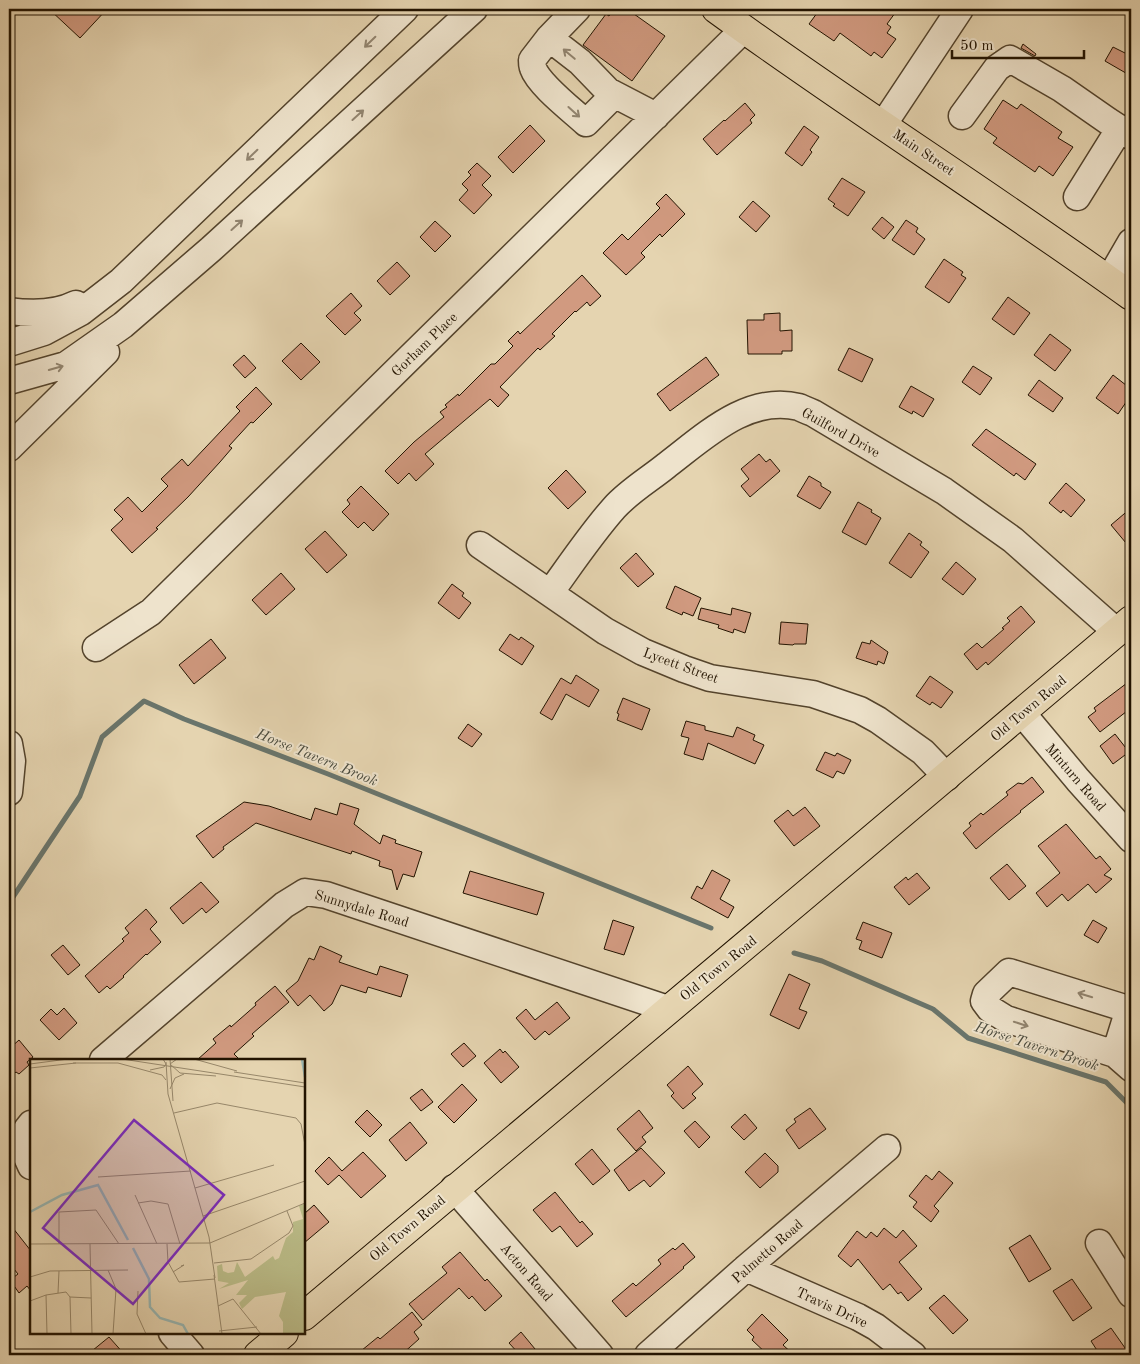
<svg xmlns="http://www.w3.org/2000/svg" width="1140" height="1364" font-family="'Old Standard TT',serif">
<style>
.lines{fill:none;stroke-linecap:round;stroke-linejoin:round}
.stream{stroke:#69756c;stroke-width:5}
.building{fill:#d19a80;stroke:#221300}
.minor-casing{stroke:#53432c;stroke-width:29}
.major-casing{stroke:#221300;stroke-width:30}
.minor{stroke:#eee3cc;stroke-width:26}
.major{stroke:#e5d4b0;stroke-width:28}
.oneway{stroke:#928570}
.labels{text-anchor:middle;stroke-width:4;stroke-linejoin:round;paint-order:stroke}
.street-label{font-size:14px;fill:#221300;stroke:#eee3cc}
.water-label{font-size:15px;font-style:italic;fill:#4b4c3f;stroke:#eee3cc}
.inset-river{fill:none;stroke:#98b7b4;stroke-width:2.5}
.inset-road{fill:none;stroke:#97876a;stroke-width:1}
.view{fill:#7b2cbf;fill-opacity:0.15;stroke:#7b2cbf;stroke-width:2.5}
.inset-edge{fill:none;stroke:#221300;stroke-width:2.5}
</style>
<rect width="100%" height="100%" fill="#e5d4b0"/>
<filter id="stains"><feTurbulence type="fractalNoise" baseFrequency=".004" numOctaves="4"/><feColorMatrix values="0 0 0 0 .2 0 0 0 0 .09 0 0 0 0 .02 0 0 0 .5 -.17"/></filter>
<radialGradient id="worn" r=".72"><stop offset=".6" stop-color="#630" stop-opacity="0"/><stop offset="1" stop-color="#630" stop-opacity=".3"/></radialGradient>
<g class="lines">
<path class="stream" d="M 9,903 L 80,796 L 102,737 L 144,701 L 184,719 L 328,774 L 711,928
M 794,953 L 822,961 L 933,1009 L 968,1038 L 1106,1082 L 1127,1103 L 1131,1110"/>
</g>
<path class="building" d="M 49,9 L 107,9 L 80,38 Z
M 614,9 L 627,9 L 665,36 L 632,81 L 583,45 L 606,14 L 609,16 Z
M 820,9 L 898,9 L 887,24 L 891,27 L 887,33 L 896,39 L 882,58 L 874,52 L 871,56 L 840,33 L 834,41 L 809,24 Z
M 1023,44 L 1036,54 L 1035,56 L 1021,48 Z
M 1113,47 L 1131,56 L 1131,76 L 1105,61 Z
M 1003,100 L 1017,109 L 1021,104 L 1062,132 L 1058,138 L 1073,147 L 1053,176 L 1039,166 L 1035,172 L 993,143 L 997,138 L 984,129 Z
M 745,103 L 755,115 L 750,120 L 752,123 L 717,155 L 703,139 L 724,120 L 725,121 Z
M 530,125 L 545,141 L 513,173 L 498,157 Z
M 804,126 L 819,137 L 810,150 L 812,152 L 802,166 L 785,153 Z
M 477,163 L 491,176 L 482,185 L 492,195 L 474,214 L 459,200 L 468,190 L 462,184 L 471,175 L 468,172 Z
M 842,178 L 865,192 L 848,216 L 833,206 L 835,204 L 828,199 Z
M 666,194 L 685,214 L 662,237 L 660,234 L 641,253 L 645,257 L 626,275 L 603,253 L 622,234 L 628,240 L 660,208 L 656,204 Z
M 753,201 L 770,216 L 756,232 L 739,217 Z
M 882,217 L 894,227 L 884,239 L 872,229 Z
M 906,220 L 918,228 L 916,232 L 925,239 L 914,255 L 892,240 Z
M 435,221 L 451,236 L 435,252 L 420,237 Z
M 944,259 L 963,272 L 961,275 L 966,278 L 949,303 L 925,287 Z
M 397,262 L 410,276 L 390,295 L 377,281 Z
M 582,275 L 601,296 L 590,306 L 587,302 L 576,312 L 575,311 L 552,334 L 555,336 L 540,350 L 538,348 L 500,387 L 509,395 L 498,407 L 490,399 L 425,454 L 434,464 L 416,481 L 409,473 L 398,484 L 385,471 L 414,442 L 444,417 L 440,412 L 447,407 L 445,405 L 458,394 L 459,396 L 491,364 L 495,364 L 513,346 L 508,341 L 518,331 L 520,334 Z
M 351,293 L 362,306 L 354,313 L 361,320 L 345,335 L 326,316 Z
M 1008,297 L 1030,313 L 1014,335 L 992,319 Z
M 780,313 L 780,331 L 792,330 L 792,351 L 782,351 L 782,354 L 748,354 L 747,320 L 764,320 L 764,314 Z
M 1050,334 L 1071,350 L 1055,371 L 1034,355 Z
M 301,343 L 320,362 L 301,380 L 282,361 Z
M 849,348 L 873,359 L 862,382 L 838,370 Z
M 244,355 L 256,368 L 245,378 L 233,365 Z
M 706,357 L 719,375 L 670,411 L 657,394 Z
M 973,366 L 992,378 L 980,395 L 962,382 Z
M 1113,375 L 1131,389 L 1131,395 L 1118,414 L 1096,398 Z
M 1039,380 L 1063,398 L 1053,412 L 1028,395 Z
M 911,386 L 934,399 L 923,417 L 913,411 L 912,414 L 899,407 Z
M 256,387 L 272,404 L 253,423 L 251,422 L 229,446 L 232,448 L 220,462 L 188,497 L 156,528 L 158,529 L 132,553 L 111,530 L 123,519 L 114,510 L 128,497 L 142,512 L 168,486 L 161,479 L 182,459 L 188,466 L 240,411 L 236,407 Z
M 986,429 L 1036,464 L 1025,480 L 1016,473 L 1014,476 L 972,445 Z
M 759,454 L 766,462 L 770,459 L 780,471 L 750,497 L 741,486 L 749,479 L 741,469 Z
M 566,470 L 586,492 L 568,509 L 548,488 Z
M 809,476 L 821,483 L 821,486 L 831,492 L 820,509 L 797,496 Z
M 1066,483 L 1085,500 L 1071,517 L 1063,510 L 1061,513 L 1049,503 Z
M 361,486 L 389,514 L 373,531 L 364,522 L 358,528 L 342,512 L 350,504 L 347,500 Z
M 858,502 L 872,510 L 871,512 L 881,518 L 866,545 L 842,532 Z
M 1131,508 L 1131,549 L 1111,525 Z
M 325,531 L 347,555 L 327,573 L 305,549 Z
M 909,533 L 922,542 L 920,545 L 929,552 L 911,578 L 889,563 Z
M 636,553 L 654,574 L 638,587 L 620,568 Z
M 956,562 L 976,579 L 963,595 L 942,579 Z
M 281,573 L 295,589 L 266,615 L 252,600 Z
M 452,584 L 464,593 L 462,596 L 471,603 L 459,619 L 438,603 Z
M 675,586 L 701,598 L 693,616 L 683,612 L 682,615 L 666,608 Z
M 1021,606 L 1035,622 L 988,665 L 986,662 L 977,670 L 964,654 L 977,643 L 982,648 L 1004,629 L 1002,628 L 1010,621 L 1007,618 Z
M 701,608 L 731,615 L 732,608 L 751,613 L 745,633 L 734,629 L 733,633 L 718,628 L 719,625 L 698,619 Z
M 781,622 L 808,624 L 806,644 L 794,644 L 793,645 L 779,644 Z
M 510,634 L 519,640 L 521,637 L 534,646 L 522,665 L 499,650 Z
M 211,639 L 226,658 L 194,684 L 179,665 Z
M 871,640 L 888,652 L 884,664 L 878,661 L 877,665 L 856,658 L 862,642 L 870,644 Z
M 576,675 L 599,690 L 589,707 L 566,694 L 552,720 L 540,713 L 561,678 L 571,684 Z
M 930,676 L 953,692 L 941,708 L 932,702 L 930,705 L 916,696 Z
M 1131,680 L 1131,708 L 1100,732 L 1088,717 L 1096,711 L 1094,708 Z
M 623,698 L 650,709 L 642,730 L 617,720 L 619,714 L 617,713 Z
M 686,721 L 705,726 L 705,730 L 733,737 L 737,727 L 755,735 L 753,740 L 764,745 L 755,764 L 708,743 L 703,760 L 684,754 L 689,738 L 681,736 Z
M 468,724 L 482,734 L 472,747 L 458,738 Z
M 1115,734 L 1129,752 L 1113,764 L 1100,746 Z
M 825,752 L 835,756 L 837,753 L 851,760 L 844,774 L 837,771 L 833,778 L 816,770 Z
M 1032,777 L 1044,792 L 1020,811 L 1021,812 L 1001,828 L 976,849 L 963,833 L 971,826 L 969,823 L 981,813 L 983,815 L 1008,795 L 1006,792 L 1018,783 L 1023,784 Z
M 244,802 L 269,806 L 311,820 L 315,808 L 337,815 L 340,803 L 359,809 L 354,824 L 380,844 L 383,835 L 396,840 L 395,843 L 422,852 L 414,877 L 403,874 L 397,890 L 392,870 L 379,866 L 380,861 L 352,851 L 351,854 L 256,823 L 223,847 L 224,849 L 213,858 L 196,836 Z
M 805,807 L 820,826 L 794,846 L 774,821 L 788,810 L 793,816 Z
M 1066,824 L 1096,859 L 1100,856 L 1111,869 L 1104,875 L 1112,879 L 1096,893 L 1088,884 L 1068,901 L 1062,894 L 1047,907 L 1036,893 L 1060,873 L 1038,846 Z
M 1007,864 L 1026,886 L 1009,900 L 990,878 Z
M 712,870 L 730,880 L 720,899 L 734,907 L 728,918 L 691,898 L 697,886 L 702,889 Z
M 470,871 L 544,893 L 537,915 L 463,893 Z
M 917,873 L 930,888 L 909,905 L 894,887 L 906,877 L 908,880 Z
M 201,882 L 219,902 L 206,913 L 202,908 L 183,924 L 170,908 Z
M 146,909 L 157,922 L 150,929 L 161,942 L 147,955 L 146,954 L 123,976 L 124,977 L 110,989 L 107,986 L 99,993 L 85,976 L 124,941 L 122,939 L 129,933 L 125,928 Z
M 613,920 L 634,927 L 624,955 L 604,949 Z
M 1093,920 L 1107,928 L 1098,943 L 1084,935 Z
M 863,922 L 892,933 L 882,958 L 859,949 L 862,941 L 856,939 Z
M 63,945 L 80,965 L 68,975 L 51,955 Z
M 320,946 L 342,956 L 339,962 L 377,975 L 380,966 L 408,975 L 401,997 L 368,987 L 366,993 L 341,985 L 332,1004 L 324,1011 L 310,995 L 298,1006 L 286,991 L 298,981 L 309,958 L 314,960 Z
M 789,974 L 810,984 L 799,1009 L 807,1012 L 799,1029 L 770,1015 Z
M 275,986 L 289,1002 L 252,1034 L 254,1036 L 234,1054 L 240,1060 L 197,1060 L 216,1043 L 213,1039 L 230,1025 L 231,1027 L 256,1005 L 255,1003 Z
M 557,1002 L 570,1018 L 549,1035 L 545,1031 L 535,1040 L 516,1018 L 526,1009 L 535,1020 Z
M 64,1008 L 77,1023 L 59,1040 L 40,1020 L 51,1009 L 57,1015 Z
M 19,1040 L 33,1057 L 27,1062 L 29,1065 L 19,1074 L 16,1072 L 9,1078 L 9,1049 Z
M 464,1043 L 476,1056 L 463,1067 L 451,1054 Z
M 500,1049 L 503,1053 L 505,1051 L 519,1067 L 501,1083 L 484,1063 Z
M 688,1066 L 703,1084 L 692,1094 L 696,1098 L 683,1109 L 671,1096 L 674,1093 L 667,1085 Z
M 462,1084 L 477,1100 L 454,1123 L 438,1107 Z
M 422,1089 L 433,1102 L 421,1111 L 410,1098 Z
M 810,1108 L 826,1129 L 799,1149 L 786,1130 L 796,1122 L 794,1119 Z
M 367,1110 L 382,1125 L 370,1137 L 355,1122 Z
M 639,1110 L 653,1128 L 642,1137 L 646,1142 L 636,1151 L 617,1129 Z
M 745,1114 L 757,1128 L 744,1140 L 731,1127 Z
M 695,1121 L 710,1137 L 699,1148 L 684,1131 Z
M 410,1122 L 427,1143 L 406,1161 L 389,1140 Z
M 641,1148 L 665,1173 L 650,1187 L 644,1180 L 629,1191 L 614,1170 Z
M 592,1149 L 610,1171 L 593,1185 L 575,1164 Z
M 363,1152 L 386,1176 L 361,1198 L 339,1175 L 328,1185 L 315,1171 L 329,1157 L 342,1171 Z
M 765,1153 L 778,1166 L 778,1172 L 760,1188 L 745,1172 Z
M 939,1171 L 953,1183 L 934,1206 L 939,1211 L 931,1222 L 913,1207 L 917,1202 L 909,1196 L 926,1175 L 932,1180 Z
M 555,1192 L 580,1223 L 582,1221 L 593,1234 L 577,1247 L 560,1226 L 552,1232 L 533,1210 Z
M 314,1205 L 329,1222 L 304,1243 L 304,1214 Z
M 9,1223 L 31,1251 L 31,1291 L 27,1286 L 19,1293 L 10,1280 L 18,1274 L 9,1263 Z
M 884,1228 L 896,1238 L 903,1230 L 917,1246 L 899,1262 L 922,1289 L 908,1301 L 901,1292 L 898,1294 L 890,1284 L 883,1290 L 858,1259 L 851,1267 L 838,1256 L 857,1231 L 866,1238 L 871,1232 L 877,1237 Z
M 1030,1235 L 1051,1269 L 1029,1282 L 1009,1248 Z
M 683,1243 L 695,1257 L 683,1267 L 684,1268 L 626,1317 L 612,1301 L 633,1283 L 636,1286 L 661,1264 L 658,1260 L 673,1248 L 675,1250 Z
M 460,1252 L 485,1281 L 487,1279 L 502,1296 L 485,1311 L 472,1296 L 469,1299 L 459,1288 L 423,1320 L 409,1304 L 447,1273 L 442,1267 Z
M 1072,1279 L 1092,1308 L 1073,1321 L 1053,1291 Z
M 944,1295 L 968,1320 L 953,1334 L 929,1308 Z
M 412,1312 L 422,1325 L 414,1332 L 419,1339 L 401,1355 L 356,1355 L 378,1337 L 380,1339 Z
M 762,1314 L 788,1340 L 783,1345 L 794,1355 L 768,1355 L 752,1340 L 754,1337 L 747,1330 Z
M 1111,1328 L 1130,1355 L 1100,1355 L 1091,1341 Z
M 521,1332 L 540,1355 L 520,1355 L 509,1343 Z
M 109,1337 L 125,1355 L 87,1355 Z"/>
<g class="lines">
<g class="minor-casing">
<path id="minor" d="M 577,9 L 549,38 L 532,60 C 532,62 532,67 533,68 C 539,85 572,110 586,123 L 614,95
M 549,38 L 580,62 L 608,91 L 656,116
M 962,116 L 997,68 L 1010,59 L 1062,89 L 1108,121 L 1131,136
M 883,125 L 960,9
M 1077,197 L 1120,128
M 1109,280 L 1131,242
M 9,311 C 30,314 56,314 76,304
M 9,343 L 44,332 L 81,312 L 121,281 L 405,9
M 9,381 L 66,365 L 123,325 L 211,249 L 474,9
M 9,448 L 106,352
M 480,545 L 605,631 L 643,652 L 684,669 L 710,678 L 813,694 L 860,710 L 878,720 L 923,752 L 947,777
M 550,593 C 571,564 591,534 614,508 C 629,491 650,479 667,465 C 704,437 748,394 799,407 C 803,409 808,411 813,413 L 944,491 L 1013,540 L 1117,632
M 96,648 L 151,612 L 744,29
M 1022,713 L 1078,780 L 1131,839
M 9,744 L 12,761 L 9,792
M 1131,1010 L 1009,972 L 986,994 L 984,1001 L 990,1009 L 1006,1019 L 1115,1054 L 1131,1068
M 1115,1054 L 1129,1009
M 103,1060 L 284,905 L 305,892 L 326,895 L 668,1009
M 31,1124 L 27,1129 L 22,1146 L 31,1166
M 454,1188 L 600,1355
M 1099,1243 L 1131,1294
M 746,1268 L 858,1317 L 876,1327 L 913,1355
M 172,1333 L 191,1355
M 648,1355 L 746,1268 L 887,1148"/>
</g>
<g class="major-casing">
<path id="major" d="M 716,9 C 852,108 995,198 1131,296
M 304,1316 C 578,1083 857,854 1131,620
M 258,1355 L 284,1333"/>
</g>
<use href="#minor" class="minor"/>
<use href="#major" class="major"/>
</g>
<defs><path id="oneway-shaft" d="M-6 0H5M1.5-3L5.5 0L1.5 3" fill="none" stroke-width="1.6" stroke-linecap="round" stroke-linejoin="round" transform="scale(1.25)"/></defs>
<g class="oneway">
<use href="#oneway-shaft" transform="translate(370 42) rotate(136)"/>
<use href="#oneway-shaft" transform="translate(569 54) rotate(-140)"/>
<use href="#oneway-shaft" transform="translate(574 112) rotate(42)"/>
<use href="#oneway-shaft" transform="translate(358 115) rotate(-42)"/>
<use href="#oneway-shaft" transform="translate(252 155) rotate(136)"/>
<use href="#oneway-shaft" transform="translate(237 225) rotate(-42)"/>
<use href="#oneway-shaft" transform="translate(56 368) rotate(-16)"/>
<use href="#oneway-shaft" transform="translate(1085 995) rotate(-163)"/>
<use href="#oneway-shaft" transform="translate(1021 1024) rotate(18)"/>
</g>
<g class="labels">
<g class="street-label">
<text transform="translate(924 152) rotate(34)" y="5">Main Street</text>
<text transform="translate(424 344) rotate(-44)" y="5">Gorham Place</text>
<text transform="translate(841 432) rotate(29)" y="5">Guilford Drive</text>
<text transform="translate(681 665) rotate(20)" y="5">Lycett Street</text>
<text transform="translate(1028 708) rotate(-40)" y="5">Old Town Road</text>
<text transform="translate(1076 777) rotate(49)" y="5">Minturn Road</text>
<text transform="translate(362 908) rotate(17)" y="5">Sunnydale Road</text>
<text transform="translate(718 968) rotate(-39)" y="5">Old Town Road</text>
<text transform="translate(407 1228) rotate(-40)" y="5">Old Town Road</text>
<text transform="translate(767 1251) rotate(-41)" y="5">Palmetto Road</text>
<text transform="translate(527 1272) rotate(49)" y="5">Acton Road</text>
<text transform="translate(832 1307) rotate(25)" y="5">Travis Drive</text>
</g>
<g class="water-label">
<text transform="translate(317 757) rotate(22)" y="5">Horse Tavern Brook</text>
<text transform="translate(1037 1046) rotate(18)" y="5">Horse Tavern Brook</text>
</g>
</g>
<g transform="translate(30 1059)">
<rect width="275" height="275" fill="#e5d4b0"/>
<path d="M 275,144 L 275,275 L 253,275 L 253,263 L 249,257 L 256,233 L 225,238 L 212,250 L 209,244 L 217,236 L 206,236 L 218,221 L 189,230 L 199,224 L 188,222 L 187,207 L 192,205 L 193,212 L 198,214 L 204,213 L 207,203 L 215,218 L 243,197 L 245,201 L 249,199 L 256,179 L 263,173 L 263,163 L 273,160 L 269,147 Z" fill="#babb87"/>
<path class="inset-river" d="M 272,0 L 275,18M 0,153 L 32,136 L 68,126 L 98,181M 103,189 L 119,220 L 120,248 L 130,259 L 153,266 L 158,275"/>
<path class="inset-road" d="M 92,0 L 275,28M 140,0 L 143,42M 147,0 L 140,5 L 150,14 L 186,17M 164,0 L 207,12M 136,3 L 138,35 L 179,178 L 185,219M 43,4 L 88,4 L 132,16 L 136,21M 0,5 L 38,0M 0,9 L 46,4M 120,11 L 134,8 L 136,5 L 133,0M 204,13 L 275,24M 140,30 L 145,19 L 154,15M 144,54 L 187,44 L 266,59 L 271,65 L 275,86M 68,118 L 161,112M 165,129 L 244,106M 105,136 L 127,185M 108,144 L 121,142 L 138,145 L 150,185M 173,157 L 275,122M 0,185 L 180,184 L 275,144M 29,185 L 29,153 L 66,151 L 89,185M 60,185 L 62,275M 137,185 L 138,203 L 149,223 L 185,220M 184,204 L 221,200 L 259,174 L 263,167 L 257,152M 78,211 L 86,230 L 83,275M 143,213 L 154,206 L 151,207M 184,216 L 192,275M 0,218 L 20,212 L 98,211M 108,232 L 107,255 L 116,275M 28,234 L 29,212M 16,236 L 17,275M 40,238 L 41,275M 0,242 L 16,236 L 36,233 L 40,238 L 61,239M 188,247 L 203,240 L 231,275M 189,272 L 227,268"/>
<path class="view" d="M 104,61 L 194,136 L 103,245 L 13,169 Z"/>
<rect width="275" height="275" class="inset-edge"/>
</g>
<rect width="1140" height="1364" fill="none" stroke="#e5d4b0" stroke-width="30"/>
<rect x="10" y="10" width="1120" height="1344" fill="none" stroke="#221300" stroke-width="2.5"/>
<rect x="15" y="15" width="1110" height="1334" fill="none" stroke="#221300"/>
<path d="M952 50v8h132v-8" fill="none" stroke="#221300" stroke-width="2.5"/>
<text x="960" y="50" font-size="15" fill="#221300" stroke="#eee3cc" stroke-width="4" paint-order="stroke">50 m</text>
<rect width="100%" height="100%" filter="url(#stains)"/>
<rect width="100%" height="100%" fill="url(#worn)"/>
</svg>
